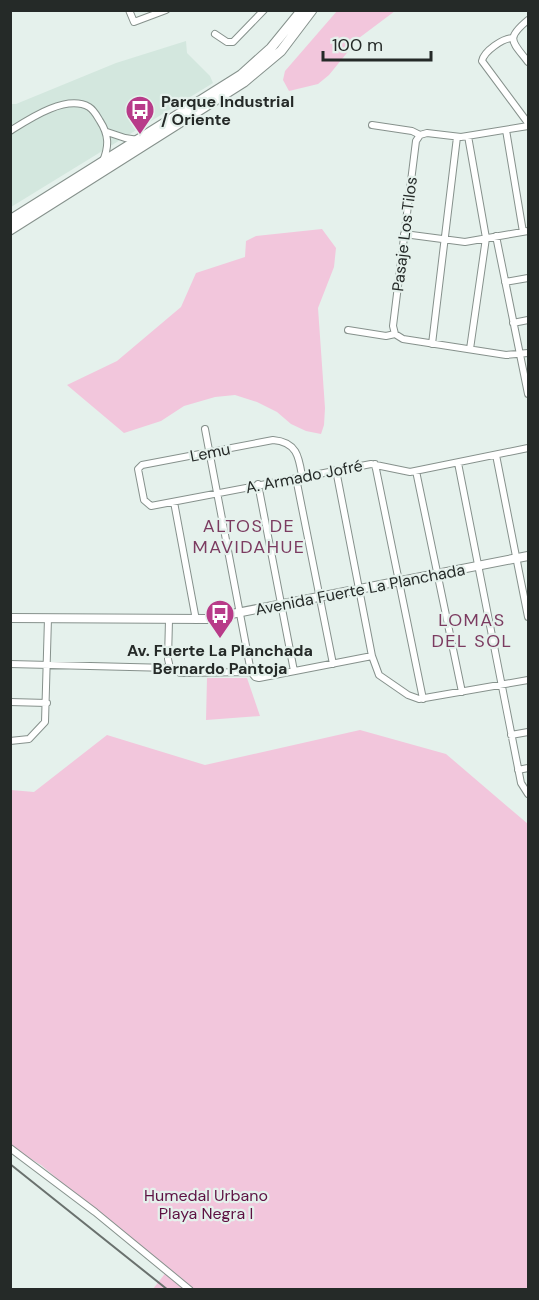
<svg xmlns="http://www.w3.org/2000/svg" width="539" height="1300" font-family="'DM Sans',sans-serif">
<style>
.built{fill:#d3e7de}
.green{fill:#f2c6dc}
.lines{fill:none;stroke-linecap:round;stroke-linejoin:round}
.street-casing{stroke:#86918c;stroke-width:8}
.secondary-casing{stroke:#86918c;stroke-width:10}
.primary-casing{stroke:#86918c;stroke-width:11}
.street{stroke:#fff;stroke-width:6}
.secondary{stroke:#fff;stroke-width:8}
.primary{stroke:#fff;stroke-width:9}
.rail{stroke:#6a716e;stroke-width:2}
.labels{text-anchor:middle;stroke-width:4.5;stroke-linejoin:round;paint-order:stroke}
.poi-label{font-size:16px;font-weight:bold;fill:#252a28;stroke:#e5f1ec;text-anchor:start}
.street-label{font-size:16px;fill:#252a28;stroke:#e5f1ec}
.park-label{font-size:16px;fill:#5d1142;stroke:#e5f1ec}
.neighbourhood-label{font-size:18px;letter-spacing:1.5px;fill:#7b3b60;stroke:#e5f1ec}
</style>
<rect width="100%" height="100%" fill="#e5f1ec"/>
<path class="built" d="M 186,41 L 187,53 L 210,76 L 213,83 L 11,207 L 11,104 L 16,104 L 116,63 Z"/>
<path class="green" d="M 337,11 L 395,11 L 359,38 L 329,75 L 318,84 L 289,91 L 283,80 L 285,71 Z
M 322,229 L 336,248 L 334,267 L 318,308 L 325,408 L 324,425 L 321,434 L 306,431 L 291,424 L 277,412 L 257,402 L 235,395 L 215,397 L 184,406 L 161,421 L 124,433 L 67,385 L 117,361 L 181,307 L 196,273 L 245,257 L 246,241 L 256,236 Z
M 207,678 L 247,678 L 260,716 L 206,720 Z
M 360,730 L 446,754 L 528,824 L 528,1289 L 153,1289 L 167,1271 L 41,1165 L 11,1147 L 11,790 L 34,792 L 107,735 L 205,765 Z"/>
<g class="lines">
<g class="street-casing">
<path id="street" d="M 129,10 L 134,22 L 166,10
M 528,20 C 505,39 512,41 528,62
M 215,34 L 227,42 L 233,42 L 264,10
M 513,38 C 503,38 484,51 482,61 L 528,123
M 372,125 L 412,131 L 420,135 L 427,133 L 461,137 L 528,126
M 506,130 L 523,232
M 10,131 C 29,119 66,94 89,107 C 94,110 97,116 100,121 C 109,135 109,146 103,161
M 107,132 L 125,138 L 138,140
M 468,136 L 486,238 L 470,349
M 404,234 L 465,242 L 528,231
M 496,236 L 528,394
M 505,282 L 528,278
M 513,323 L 528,320
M 348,330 L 386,336 L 395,334 L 403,339 L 506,355 L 528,353
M 395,334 L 393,326 L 416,141 L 420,135
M 432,344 L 457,137
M 205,429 L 251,672
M 496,455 L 528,617
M 458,463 L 521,783 L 528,794
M 375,464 L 423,699
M 336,470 L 372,656 L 379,675 L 408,695 L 419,699 L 528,680
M 416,471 L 462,692
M 302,476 C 299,457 297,442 273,440 L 142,465 L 138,469 L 144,500 L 151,506 L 371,464 L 410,472 L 528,448
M 296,478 L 333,664
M 258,484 L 294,671
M 174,502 L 196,620
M 169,620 L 168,659 L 170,668
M 10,664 L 170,668 L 180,673 L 251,672 L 255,677 L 259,678 L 372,656
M 10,702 L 47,703
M 511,735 L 528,732
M 10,741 L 29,739 L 45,722 L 48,618
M 518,770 L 528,768
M 10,1148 L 95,1212 L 190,1290"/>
</g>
<g class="secondary-casing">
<path id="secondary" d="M 10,618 L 206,619 L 528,556"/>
</g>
<g class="primary-casing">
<path id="primary" d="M 10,220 L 241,75 L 271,48 L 302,10
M 10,230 L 244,82 L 281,51 L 312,10"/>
</g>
<use href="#street" class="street"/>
<use href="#secondary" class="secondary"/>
<use href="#primary" class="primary"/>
<path class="rail" d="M 10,1164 L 168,1290"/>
</g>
<defs>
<g id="bus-pin" transform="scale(1.5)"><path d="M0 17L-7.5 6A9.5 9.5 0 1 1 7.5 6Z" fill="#b83b89" stroke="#e5f1ec"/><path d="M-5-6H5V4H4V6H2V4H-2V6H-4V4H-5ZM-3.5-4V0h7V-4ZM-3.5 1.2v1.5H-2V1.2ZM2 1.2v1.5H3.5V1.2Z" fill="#fff"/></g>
</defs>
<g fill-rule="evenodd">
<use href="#bus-pin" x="140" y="110"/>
<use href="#bus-pin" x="220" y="614"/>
</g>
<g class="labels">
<g class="poi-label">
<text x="161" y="107">Parque Industrial<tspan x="161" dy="18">/ Oriente</tspan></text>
<text x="220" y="656" text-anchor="middle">Av. Fuerte La Planchada<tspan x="220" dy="18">Bernardo Pantoja</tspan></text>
</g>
<g class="street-label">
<text transform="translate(404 234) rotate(-83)" y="6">Pasaje Los Tilos</text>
<text transform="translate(210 452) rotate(-11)" y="6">Lemu</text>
<text transform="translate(304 476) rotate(-11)" y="6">A. Armado Jofré</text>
<text transform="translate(360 589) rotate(-11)" y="6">Avenida Fuerte La Planchada</text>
</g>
<g class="park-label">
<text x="206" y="1201">Humedal Urbano<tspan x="206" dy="18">Playa Negra I</tspan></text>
</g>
<g class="neighbourhood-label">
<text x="249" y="532">ALTOS DE<tspan x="249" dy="21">MAVIDAHUE</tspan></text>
<text x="472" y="626">LOMAS<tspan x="472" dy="21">DEL SOL</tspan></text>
</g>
</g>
<rect width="539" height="1300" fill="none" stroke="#252a28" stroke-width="24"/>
<path d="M323 51v9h108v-9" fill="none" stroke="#252a28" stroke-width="3"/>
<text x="332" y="51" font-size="18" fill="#252a28" stroke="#e5f1ec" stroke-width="4.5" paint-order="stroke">100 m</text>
</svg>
